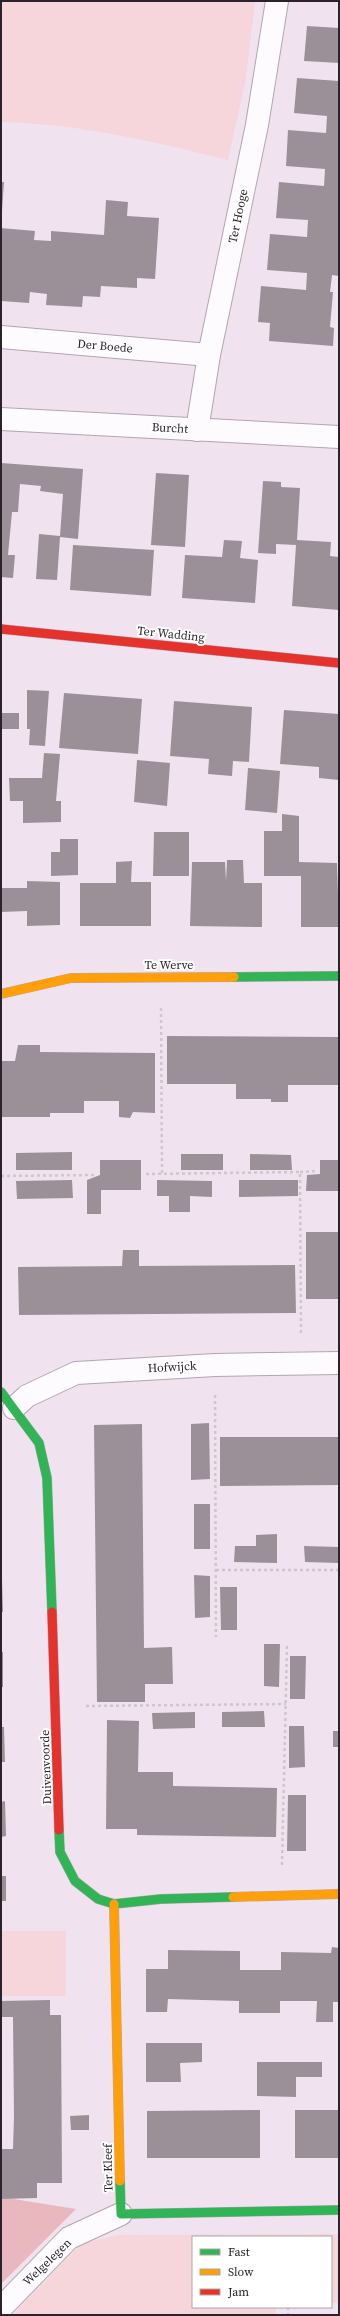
<svg xmlns="http://www.w3.org/2000/svg" width="340" height="2316" font-family="'Source Serif 4',serif">
<style>
.green{fill:#f6d5db}
.forest{fill:#e8b8be}
.building{fill:#9c9098}
.lines{fill:none;stroke-linecap:round;stroke-linejoin:round}
.lane-casing{stroke:#b1a6b0;stroke-width:24}
.street-casing{stroke:#b1a6b0;stroke-width:24}
.fast-casing{stroke:#b1a6b0;stroke-width:10}
.slow-casing{stroke:#b1a6b0;stroke-width:10}
.jam-casing{stroke:#b1a6b0;stroke-width:10}
.path{stroke:#cdc8cc;stroke-width:2.5;stroke-dasharray:3 3;stroke-linecap:butt}
.lane{stroke:#fdfbfd;stroke-width:22}
.street{stroke:#fdfbfd;stroke-width:22}
.fast{stroke:#30b455;stroke-width:9}
.slow{stroke:#ff9f0a;stroke-width:9}
.jam{stroke:#e5322d;stroke-width:9}
.labels{text-anchor:middle;stroke-width:4;stroke-linejoin:round;paint-order:stroke}
.street-label{font-size:12px;fill:#2b222b;stroke:#fff}
</style>
<rect width="100%" height="100%" fill="#f1e2f0"/>
<path class="green" d="M 1,1 L 255,1 L 245,83 L 228,160 C 152,141 80,124 1,122 Z
M 1,1931 L 66,1931 L 66,1996 L 1,1996 Z
M 339,2234 L 339,2303 L 331,2303 L 331,2237 L 193,2237 L 193,2307 L 276,2307 L 276,2315 L 12,2315 L 82,2243 L 119,2235 Z"/>
<path class="forest" d="M 1,2197 L 76,2209 L 1,2284 Z"/>
<path class="building" d="M 307,26 L 339,28 L 339,63 L 304,61 Z
M 297,78 L 339,81 L 339,276 L 332,275 L 330,292 L 333,292 L 330,327 L 334,328 L 333,346 L 269,341 L 270,323 L 258,322 L 261,286 L 306,290 L 307,273 L 267,270 L 270,234 L 307,237 L 308,220 L 276,218 L 279,182 L 324,186 L 325,169 L 286,166 L 288,130 L 326,133 L 327,116 L 294,113 Z
M 1,182 L 4,182 L 2,211 L 1,211 Z
M 106,200 L 128,202 L 127,216 L 159,218 L 155,279 L 137,278 L 137,288 L 101,286 L 100,297 L 83,296 L 82,307 L 46,305 L 47,294 L 30,292 L 29,303 L 1,301 L 1,228 L 35,231 L 34,240 L 51,241 L 51,231 L 104,235 Z
M 1,463 L 83,469 L 78,539 L 60,537 L 57,580 L 36,579 L 39,534 L 60,536 L 63,494 L 40,491 L 41,486 L 20,484 L 18,512 L 12,512 L 8,555 L 15,555 L 13,578 L 1,577 Z
M 156,473 L 189,475 L 185,547 L 151,545 Z
M 263,481 L 281,482 L 281,487 L 300,488 L 297,540 L 331,542 L 330,556 L 339,557 L 339,610 L 292,606 L 296,545 L 276,544 L 276,554 L 258,553 Z
M 224,540 L 242,541 L 240,558 L 258,560 L 255,603 L 182,598 L 185,555 L 222,557 Z
M 73,545 L 154,550 L 151,596 L 70,590 Z
M 27,690 L 49,691 L 45,746 L 29,745 L 30,729 L 27,729 Z
M 64,693 L 142,699 L 138,754 L 59,748 Z
M 174,701 L 252,707 L 249,762 L 233,761 L 232,776 L 208,774 L 209,759 L 170,756 Z
M 284,710 L 339,714 L 339,780 L 319,778 L 319,767 L 280,764 Z
M 1,713 L 19,713 L 19,729 L 1,729 Z
M 44,753 L 60,754 L 56,801 L 61,801 L 61,822 L 23,823 L 23,801 L 10,801 L 9,778 L 42,778 Z
M 137,760 L 170,763 L 167,806 L 134,802 Z
M 248,768 L 280,771 L 277,813 L 245,810 Z
M 282,814 L 299,816 L 299,862 L 337,863 L 339,927 L 301,927 L 301,876 L 264,876 L 264,831 L 282,831 Z
M 154,832 L 189,832 L 189,876 L 153,876 Z
M 60,839 L 78,839 L 78,875 L 51,876 L 51,852 L 60,852 Z
M 227,860 L 243,860 L 244,883 L 262,883 L 262,927 L 190,926 L 192,862 L 225,862 L 226,881 Z
M 132,861 L 131,882 L 151,882 L 151,926 L 80,926 L 80,883 L 116,883 L 116,862 Z
M 27,881 L 60,882 L 60,925 L 27,926 L 27,911 L 1,912 L 1,888 L 27,888 Z
M 167,1036 L 339,1037 L 339,1085 L 288,1085 L 288,1102 L 271,1102 L 271,1099 L 236,1099 L 236,1084 L 167,1084 Z
M 18,1045 L 40,1045 L 40,1052 L 155,1053 L 155,1113 L 133,1112 L 130,1118 L 119,1117 L 119,1101 L 84,1101 L 84,1113 L 50,1113 L 50,1117 L 2,1117 L 2,1061 L 15,1061 Z
M 72,1152 L 72,1170 L 16,1170 L 16,1153 Z
M 181,1154 L 223,1154 L 223,1170 L 181,1170 Z
M 250,1154 L 291,1155 L 292,1170 L 250,1170 Z
M 100,1160 L 141,1160 L 141,1190 L 101,1190 L 101,1214 L 87,1214 L 87,1180 L 100,1175 Z
M 320,1160 L 339,1160 L 339,1191 L 306,1191 L 307,1175 L 320,1174 Z
M 72,1180 L 73,1198 L 17,1199 L 16,1181 Z
M 157,1180 L 212,1181 L 212,1197 L 190,1196 L 190,1212 L 169,1212 L 169,1196 L 157,1196 Z
M 239,1180 L 298,1180 L 298,1196 L 239,1197 Z
M 306,1232 L 339,1232 L 339,1299 L 306,1299 Z
M 123,1250 L 139,1250 L 139,1266 L 295,1265 L 296,1313 L 19,1315 L 18,1267 L 122,1266 Z
M 209,1423 L 210,1479 L 191,1480 L 191,1424 Z
M 142,1424 L 144,1648 L 172,1647 L 173,1684 L 145,1684 L 145,1702 L 97,1702 L 94,1425 Z
M 220,1437 L 339,1437 L 339,1485 L 220,1486 Z
M 194,1504 L 210,1504 L 210,1549 L 194,1549 Z
M 277,1534 L 277,1563 L 234,1562 L 235,1546 L 256,1546 L 256,1535 Z
M 304,1546 L 339,1547 L 339,1563 L 305,1562 Z
M 194,1575 L 210,1576 L 210,1617 L 195,1618 Z
M 1,1580 L 2,1580 L 3,1612 L 1,1612 Z
M 220,1587 L 237,1587 L 237,1630 L 221,1630 Z
M 264,1644 L 280,1644 L 279,1687 L 264,1686 Z
M 1,1652 L 3,1652 L 3,1687 L 1,1687 Z
M 290,1656 L 306,1656 L 305,1699 L 290,1699 Z
M 264,1711 L 265,1727 L 222,1727 L 222,1712 Z
M 195,1712 L 195,1728 L 153,1729 L 152,1713 Z
M 107,1720 L 139,1721 L 138,1772 L 173,1772 L 173,1786 L 277,1788 L 276,1837 L 137,1835 L 137,1829 L 106,1829 Z
M 289,1726 L 304,1726 L 305,1767 L 289,1768 Z
M 1,1727 L 4,1727 L 5,1762 L 1,1762 Z
M 333,1731 L 339,1731 L 339,1747 L 333,1747 Z
M 288,1795 L 306,1795 L 306,1851 L 287,1851 Z
M 5,1801 L 6,1836 L 1,1837 L 1,1802 Z
M 1,1876 L 6,1876 L 6,1901 L 1,1901 Z
M 332,1947 L 339,1948 L 339,2002 L 333,2002 L 333,2022 L 316,2022 L 317,2001 L 280,2001 L 280,2013 L 239,2013 L 239,2001 L 168,1999 L 167,2012 L 146,2012 L 146,1969 L 168,1969 L 168,1950 L 240,1951 L 240,1970 L 281,1970 L 281,1952 L 331,1953 Z
M 50,2000 L 50,2015 L 61,2015 L 62,2183 L 37,2183 L 37,2198 L 1,2199 L 1,2149 L 13,2149 L 14,2116 L 13,2017 L 1,2017 L 1,2001 Z
M 146,2043 L 202,2043 L 202,2062 L 180,2063 L 181,2082 L 146,2082 Z
M 257,2062 L 322,2062 L 322,2077 L 296,2077 L 296,2097 L 257,2096 Z
M 260,2110 L 260,2158 L 147,2158 L 147,2111 Z
M 295,2110 L 339,2110 L 339,2158 L 295,2158 Z
M 89,2115 L 89,2130 L 71,2130 L 70,2116 Z"/>
<g class="lines">
<g class="lane-casing">
<path id="lane" d="M 1,337 L 209,355
M 197,430 L 209,355 L 257,125 L 277,1
M 1,2308 L 69,2238 L 121,2214"/>
</g>
<g class="street-casing">
<path id="street" d="M 1,419 L 339,437
M 14,1408 L 27,1396 L 76,1373 L 215,1365 L 339,1363"/>
</g>
<g class="fast-casing">
<path id="fast" d="M 234,977 L 339,976
M 1,1392 L 39,1443 L 47,1478 L 52,1612
M 59,1830 L 60,1852 L 75,1881 L 98,1899 L 114,1904 L 161,1899 L 233,1897
M 120,2181 L 121,2214 L 339,2210"/>
</g>
<g class="slow-casing">
<path id="slow" d="M 1,994 L 71,978 L 234,977
M 233,1897 L 339,1894
M 114,1904 L 120,2181"/>
</g>
<g class="jam-casing">
<path id="jam" d="M 1,629 L 339,663
M 52,1612 L 59,1830"/>
</g>
<path class="path" d="M 161,1008 L 162,1174
M 300,1172 L 316,1171
M 146,1174 L 300,1172 L 301,1333
M 1,1176 L 95,1175
M 215,1395 L 216,1637
M 216,1570 L 339,1570
M 86,1706 L 286,1704
M 282,1865 L 287,1646
M 288,2307 L 288,2315"/>
<use href="#lane" class="lane"/>
<use href="#street" class="street"/>
<use href="#fast" class="fast"/>
<use href="#slow" class="slow"/>
<use href="#jam" class="jam"/>
</g>
<g class="labels">
<g class="street-label">
<text transform="translate(238 216) rotate(-78)" y="4">Ter Hooge</text>
<text transform="translate(105 346) rotate(5)" y="4">Der Boede</text>
<text transform="translate(170 428) rotate(3)" y="4">Burcht</text>
<text transform="translate(171 634) rotate(6)" y="4">Ter Wadding</text>
<text x="169" y="969">Te Werve</text>
<text transform="translate(172 1367) rotate(-3)" y="4">Hofwijck</text>
<text transform="translate(46 1767) rotate(-92)" y="4">Duivenvoorde</text>
<text transform="translate(108 2168) rotate(-91)" y="4">Ter Kleef</text>
<text transform="translate(47 2262) rotate(-44)" y="4">Welgelegen</text>
</g>
</g>
<rect width="340" height="2316" fill="none" stroke="#2b222b" stroke-width="4"/>
<rect x="192" y="2236" width="140" height="72" fill="#ffffff" stroke="#aaa7aa"/>
<rect x="200" y="2249" width="20" height="6" fill="#30b455" stroke="#aaa7aa"/>
<text x="228" y="2256" font-size="12" fill="#2b222b">Fast</text>
<rect x="200" y="2269" width="20" height="6" fill="#ff9f0a" stroke="#aaa7aa"/>
<text x="228" y="2276" font-size="12" fill="#2b222b">Slow</text>
<rect x="200" y="2289" width="20" height="6" fill="#e5322d" stroke="#aaa7aa"/>
<text x="228" y="2296" font-size="12" fill="#2b222b">Jam</text>
</svg>
